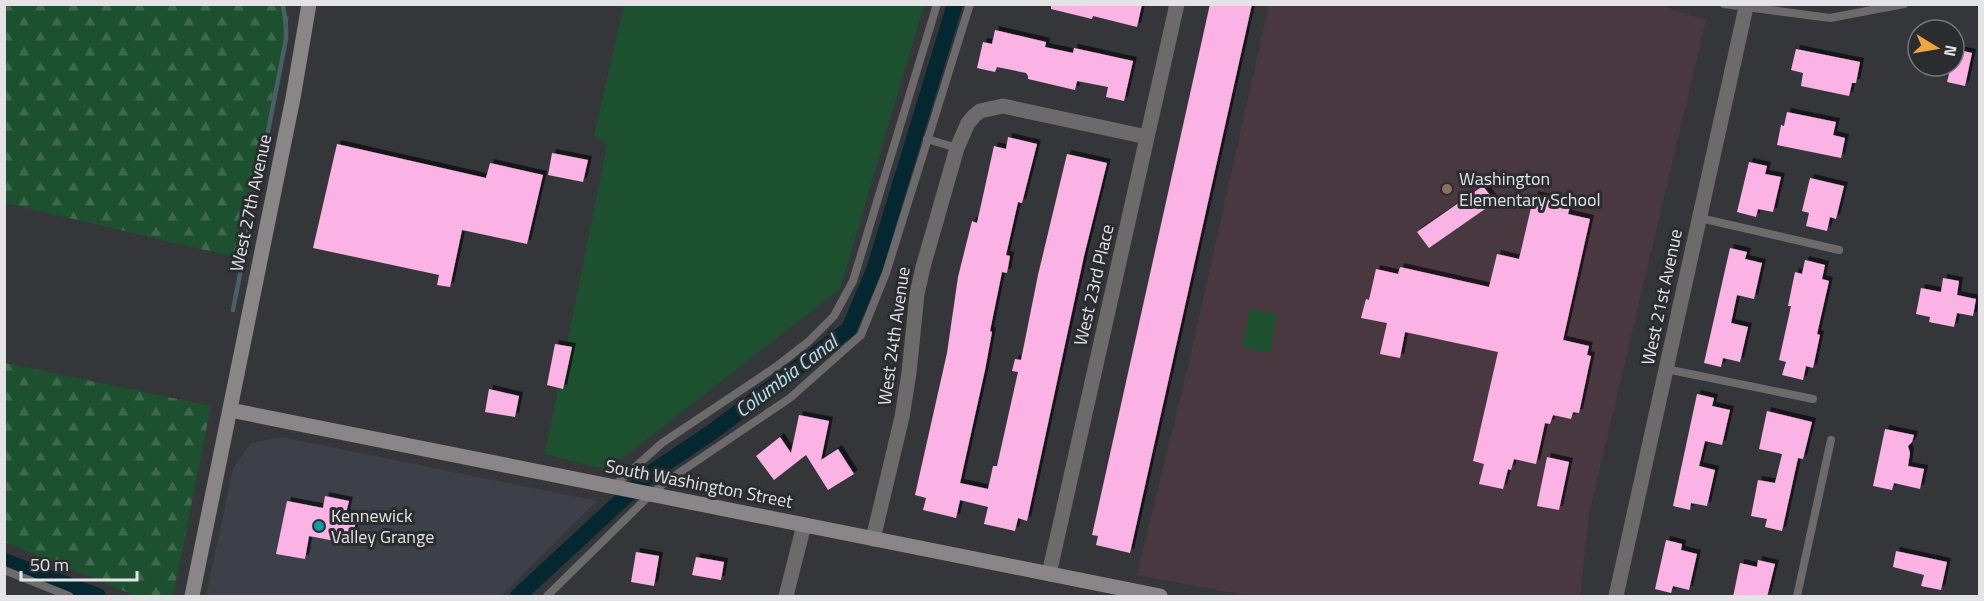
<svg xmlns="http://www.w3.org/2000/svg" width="1984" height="601" font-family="'Titillium Web',sans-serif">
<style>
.built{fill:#3d3f49}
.education{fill:#4a3840}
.green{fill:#1d502e}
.forest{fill:url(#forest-firs)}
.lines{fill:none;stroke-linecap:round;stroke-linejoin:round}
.stream{stroke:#486068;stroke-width:4.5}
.canal{stroke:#052731;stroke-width:16}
.building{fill:#fbb3e6;filter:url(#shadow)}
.service{stroke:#6c6a6a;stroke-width:8}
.minor{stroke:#6c6a6a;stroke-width:15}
.secondary{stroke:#8a8687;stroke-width:15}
.education-dot{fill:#8d6e63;stroke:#2b2c30;stroke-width:2}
.culture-dot{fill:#0f9aa8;stroke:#2b2c30;stroke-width:2}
.labels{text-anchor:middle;stroke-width:6;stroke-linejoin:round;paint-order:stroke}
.poi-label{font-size:18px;fill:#e4e4e7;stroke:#2b2c30;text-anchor:start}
.street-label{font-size:18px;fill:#e4e4e7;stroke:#2b2c30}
.water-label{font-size:20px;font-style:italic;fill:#b3e2f3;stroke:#2b2c30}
</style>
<defs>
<pattern id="forest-firs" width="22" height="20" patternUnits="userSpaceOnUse" patternTransform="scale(1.5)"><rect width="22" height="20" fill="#1d502e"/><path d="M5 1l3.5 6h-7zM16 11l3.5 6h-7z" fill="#3e694c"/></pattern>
<filter id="shadow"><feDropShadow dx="4" dy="-4" stdDeviation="0" flood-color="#0009"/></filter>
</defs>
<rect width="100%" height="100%" fill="#35363a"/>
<path class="built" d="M 281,437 L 597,501 L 501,596 L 206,596 L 233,469 L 251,443 Z"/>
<path class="education" d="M 1656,4 L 1706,20 L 1589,514 L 1580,596 L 1249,596 L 1137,575 L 1190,358 L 1269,5 Z"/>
<path class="green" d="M 624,5 L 924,5 L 840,289 L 607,470 L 545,454 L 607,145 L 594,135 Z
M 1250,309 L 1277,314 L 1270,353 L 1242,347 Z"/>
<path class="forest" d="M 5,4 L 283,5 L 289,16 L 239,258 L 5,203 Z
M 5,363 L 211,406 L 173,596 L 136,596 L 5,542 Z"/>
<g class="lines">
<path class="stream" d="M 233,310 L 286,39 L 286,27 L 283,4"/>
<path class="canal" d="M 4,561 L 98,596
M 518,596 L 651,473 L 712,432 L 849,329 L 874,270 L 955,4"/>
</g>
<path class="building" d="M 1051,4 L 1142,4 L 1137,27 L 1093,16 L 1092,19 L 1051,9 Z
M 1210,4 L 1252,4 L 1130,553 L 1096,545 L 1098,536 L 1092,535 Z
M 995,30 L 1046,42 L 1045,47 L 1073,53 L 1074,48 L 1133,61 L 1124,101 L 1106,97 L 1108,87 L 1077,81 L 1075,90 L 1028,79 L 1028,76 L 1026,73 L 997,67 L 995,72 L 977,68 L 983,42 L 992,44 Z
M 1796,49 L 1860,62 L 1856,83 L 1852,83 L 1849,96 L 1801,86 L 1803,73 L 1791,70 Z
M 1954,49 L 1972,53 L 1965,86 L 1947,82 L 1951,66 L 1954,66 Z
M 1787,112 L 1836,122 L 1833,135 L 1845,138 L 1841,158 L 1777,145 L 1781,125 L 1784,126 Z
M 1008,137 L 1037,144 L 1022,203 L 1018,202 L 1006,255 L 1010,256 L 1007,273 L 1002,272 L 990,331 L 992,332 L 985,370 L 960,483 L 988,489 L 993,466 L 997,466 L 1018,372 L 1012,371 L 1015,359 L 1021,360 L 1038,275 L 1067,154 L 1107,163 L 1084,256 L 1027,521 L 1018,518 L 1015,531 L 984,524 L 988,507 L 960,500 L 956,518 L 923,510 L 926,498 L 915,495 L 947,353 L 958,277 L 972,221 L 977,223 L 994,146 L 1006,149 Z
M 337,144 L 486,178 L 490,163 L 543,175 L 527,244 L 462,230 L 450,287 L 437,285 L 439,275 L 313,248 Z
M 552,153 L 588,160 L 583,182 L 548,175 Z
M 1749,162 L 1767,166 L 1765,174 L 1781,177 L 1773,212 L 1758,209 L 1756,217 L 1737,212 Z
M 1810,178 L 1844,186 L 1836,219 L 1830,217 L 1827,231 L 1806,226 L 1809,213 L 1802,211 Z
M 1483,186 L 1495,202 L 1429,248 L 1417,232 Z
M 1534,195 L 1571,203 L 1568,214 L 1590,219 L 1563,340 L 1589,346 L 1587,355 L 1591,356 L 1579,413 L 1573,412 L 1571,419 L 1553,415 L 1550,424 L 1545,423 L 1536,464 L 1514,459 L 1511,470 L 1508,469 L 1503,489 L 1479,484 L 1484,464 L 1473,461 L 1498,352 L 1405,332 L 1400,358 L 1380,354 L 1387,323 L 1361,318 L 1366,299 L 1369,300 L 1376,269 L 1398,274 L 1400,267 L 1489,287 L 1497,254 L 1519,259 Z
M 1730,248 L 1747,252 L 1745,259 L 1762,263 L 1754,299 L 1737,295 L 1731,323 L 1748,327 L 1740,362 L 1723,358 L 1721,367 L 1704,363 Z
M 1805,260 L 1825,265 L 1822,279 L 1829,281 L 1817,334 L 1820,335 L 1813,368 L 1806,366 L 1803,380 L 1782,375 L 1786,362 L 1779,360 L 1791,306 L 1788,306 L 1795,272 L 1802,274 Z
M 1943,278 L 1959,281 L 1957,295 L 1976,299 L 1973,316 L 1957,313 L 1954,327 L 1929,322 L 1930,317 L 1916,314 L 1921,288 L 1941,292 Z
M 555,344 L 572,347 L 563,389 L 547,385 Z
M 489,389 L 519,396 L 515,417 L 485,412 Z
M 1697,394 L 1714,398 L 1712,406 L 1730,410 L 1722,445 L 1705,441 L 1699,466 L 1715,470 L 1707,506 L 1691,503 L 1690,510 L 1673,506 Z
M 1767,411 L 1812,422 L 1803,459 L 1798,458 L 1782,531 L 1765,527 L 1767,519 L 1751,516 L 1758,480 L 1775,483 L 1782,454 L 1759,449 Z
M 799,415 L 829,421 L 821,460 L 838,449 L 854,474 L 828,490 L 806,455 L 774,480 L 756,456 L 780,437 L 791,453 Z
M 1885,429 L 1914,435 L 1912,442 L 1908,446 L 1910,453 L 1908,466 L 1924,469 L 1920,489 L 1894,483 L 1892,490 L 1873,486 Z
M 1547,457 L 1569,462 L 1559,510 L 1537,506 Z
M 325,496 L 349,501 L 346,513 L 357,516 L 351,544 L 309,536 L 305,559 L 276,554 L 287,501 L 323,508 Z
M 1666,540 L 1682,544 L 1681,550 L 1697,554 L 1689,590 L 1673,586 L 1671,593 L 1655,589 Z
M 1896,551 L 1947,562 L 1941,590 L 1921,586 L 1924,575 L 1893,567 Z
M 636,552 L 659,556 L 654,586 L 631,582 Z
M 696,557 L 724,562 L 721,580 L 692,575 Z
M 1758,560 L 1775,564 L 1767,597 L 1733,597 L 1740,563 L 1757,567 Z"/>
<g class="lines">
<path class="service" d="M 1724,4 L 1830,18 L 1904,4
M 927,139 L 957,148
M 1700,218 L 1839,250
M 1666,369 L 1813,399
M 614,486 L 662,443 L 777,366 L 808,342 L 834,316 L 853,281 L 937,4
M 4,570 L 69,596
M 547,596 L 651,494 L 667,481 L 790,398 L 861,335 L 886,273 L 970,4
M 1797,596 L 1831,440"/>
<path class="minor" d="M 873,539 L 902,417 L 909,373 L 917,294 L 923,267 L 957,148 L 968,123 L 974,116 L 980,111 L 1003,106 L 1147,137
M 1049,574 L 1177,4
M 786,596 L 804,525
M 1616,596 L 1746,7"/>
<path class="secondary" d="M 230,410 L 1160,596
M 192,596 L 293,98 L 309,4"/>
</g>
<circle class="education-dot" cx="1447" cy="189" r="6"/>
<circle class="culture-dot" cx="319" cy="526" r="6"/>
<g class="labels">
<g class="poi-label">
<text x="1459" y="185">Washington<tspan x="1459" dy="21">Elementary School</tspan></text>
<text x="331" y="522">Kennewick<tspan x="331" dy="21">Valley Grange</tspan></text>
</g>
<g class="street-label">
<text transform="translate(251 203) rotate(-78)" y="6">West 27th Avenue</text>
<text transform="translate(1094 285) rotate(-77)" y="6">West 23rd Place</text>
<text transform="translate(1662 297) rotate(-78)" y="6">West 21st Avenue</text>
<text transform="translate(894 336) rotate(-82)" y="6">West 24th Avenue</text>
<text transform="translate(699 484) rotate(11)" y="6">South Washington Street</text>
</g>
<g class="water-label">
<text transform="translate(786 376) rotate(-37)" y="7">Columbia Canal</text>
</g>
</g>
<rect width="1984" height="601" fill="none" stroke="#e4e4e7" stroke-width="12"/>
<g transform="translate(1936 48) rotate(101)"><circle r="28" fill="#2b2c30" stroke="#757679" stroke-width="1.5"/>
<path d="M0-4.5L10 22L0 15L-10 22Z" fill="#f1a640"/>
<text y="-9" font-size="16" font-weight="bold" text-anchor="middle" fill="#e4e4e7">N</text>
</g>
<path d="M21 571v9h116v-9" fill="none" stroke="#e4e4e7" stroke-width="3"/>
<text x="30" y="571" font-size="18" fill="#e4e4e7" stroke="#2b2c30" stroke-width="4.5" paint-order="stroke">50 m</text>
</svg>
